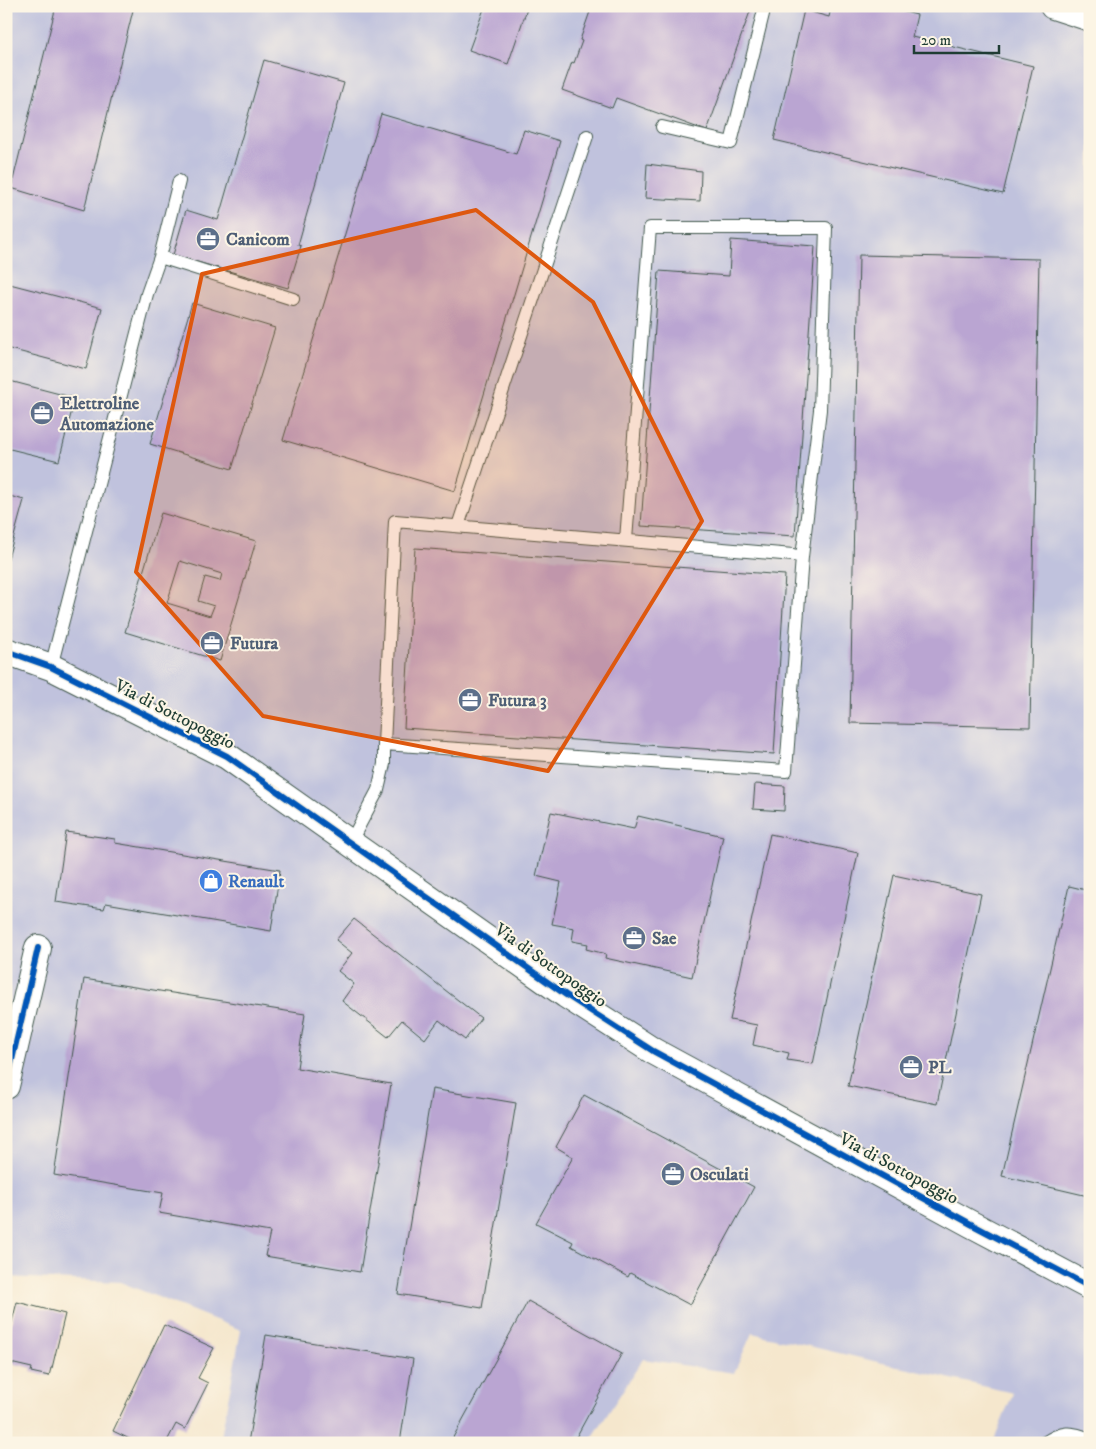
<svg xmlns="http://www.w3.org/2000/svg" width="1096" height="1449" font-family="'IM FELL DW Pica',serif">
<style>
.industrial{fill:#c0c2dd}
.building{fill:#baa5d2;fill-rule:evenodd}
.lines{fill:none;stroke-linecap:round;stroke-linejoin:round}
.service-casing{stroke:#3f564b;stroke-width:14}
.minor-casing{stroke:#3f564b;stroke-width:28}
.service{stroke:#fff;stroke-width:12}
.minor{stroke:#fff;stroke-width:26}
.cycleway-casing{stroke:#fcf5e5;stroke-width:9}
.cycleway{stroke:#0057b8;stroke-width:6}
.marked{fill:#de580e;fill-opacity:0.2;stroke:#de580e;stroke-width:4;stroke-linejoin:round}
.labels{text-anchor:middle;stroke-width:4;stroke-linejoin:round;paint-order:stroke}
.service-label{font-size:18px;font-weight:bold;fill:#4e5e75;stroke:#fcf5e5;text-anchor:start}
.street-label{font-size:18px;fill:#1f3d34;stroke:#fcf5e5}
.shop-label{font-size:18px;font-weight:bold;fill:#366cbe;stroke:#fcf5e5;text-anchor:start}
</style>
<rect width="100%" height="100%" fill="#fcf5e5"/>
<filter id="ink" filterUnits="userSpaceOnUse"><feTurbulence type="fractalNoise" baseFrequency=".02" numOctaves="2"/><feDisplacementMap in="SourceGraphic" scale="10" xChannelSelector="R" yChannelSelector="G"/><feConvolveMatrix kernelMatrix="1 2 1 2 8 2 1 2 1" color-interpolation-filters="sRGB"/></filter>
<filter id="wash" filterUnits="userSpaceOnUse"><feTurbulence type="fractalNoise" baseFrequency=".0096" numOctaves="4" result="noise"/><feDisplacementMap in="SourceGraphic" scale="20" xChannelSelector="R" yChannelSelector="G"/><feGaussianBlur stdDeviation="1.12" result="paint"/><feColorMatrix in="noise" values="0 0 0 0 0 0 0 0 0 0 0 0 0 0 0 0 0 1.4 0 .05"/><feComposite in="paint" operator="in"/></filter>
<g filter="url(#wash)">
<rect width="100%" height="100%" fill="#f5e7cd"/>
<path class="industrial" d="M 6,6 L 1090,6 L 1090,1443 L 993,1443 L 1013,1393 L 752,1333 L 734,1373 L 643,1359 L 589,1443 L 220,1443 L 241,1330 L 120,1282 L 6,1277 Z"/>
<g id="blocks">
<path class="building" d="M 56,6 L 134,6 L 84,210 L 11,188 Z
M 485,6 L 528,6 L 508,64 L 469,50 Z
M 592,6 L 752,6 L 707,131 L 616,98 L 612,108 L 562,90 L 572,62 L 574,63 L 582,41 L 580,40 Z
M 826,6 L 881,6 L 917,15 L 912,37 L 1033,66 L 1003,194 L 774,140 L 804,10 L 829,17 L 831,8 Z
M 264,60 L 344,83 L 298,245 L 301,246 L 288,288 L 173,255 L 186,210 L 218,220 Z
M 381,114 L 516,154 L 524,130 L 560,141 L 455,491 L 283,440 Z
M 647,164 L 701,171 L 700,201 L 645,198 Z
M 731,240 L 815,246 L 795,536 L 641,526 L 659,271 L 729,276 Z
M 859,255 L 1039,259 L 1030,727 L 850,723 Z
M 6,283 L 102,308 L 86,369 L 6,348 Z
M 192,303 L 275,328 L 232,469 L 150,444 Z
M 6,380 L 75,398 L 59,461 L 6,448 Z
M 6,495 L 24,500 L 7,562 L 6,562 Z
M 161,513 L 256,541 L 220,661 L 125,632 ZM 180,561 L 222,574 L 220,581 L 205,577 L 198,601 L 214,606 L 210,616 L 167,603 Z
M 415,548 L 785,575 L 774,754 L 404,728 Z
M 755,784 L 785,786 L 784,811 L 753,809 Z
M 551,812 L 634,829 L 638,816 L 723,836 L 692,977 L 605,958 L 606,954 L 586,949 L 588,944 L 572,941 L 574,928 L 552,924 L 561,882 L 536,876 Z
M 66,832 L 115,839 L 115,843 L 280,870 L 271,931 L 106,903 L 104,909 L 56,902 Z
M 770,834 L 858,853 L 813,1064 L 787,1060 L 789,1053 L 753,1045 L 757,1025 L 730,1020 Z
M 894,875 L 981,894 L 937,1104 L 848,1086 Z
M 1069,886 L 1090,891 L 1090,1186 L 1088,1196 L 1002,1176 Z
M 354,919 L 481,1018 L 465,1040 L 439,1020 L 425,1039 L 402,1020 L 388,1037 L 342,1001 L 354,984 L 338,971 L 352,953 L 336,940 Z
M 84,979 L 305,1014 L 297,1068 L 391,1084 L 360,1272 L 265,1256 L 270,1232 L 159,1213 L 163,1193 L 54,1175 Z
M 432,1089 L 516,1103 L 482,1308 L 398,1294 Z
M 584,1095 L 754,1187 L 690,1305 L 630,1273 L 628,1277 L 571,1246 L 573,1242 L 536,1223 L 573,1157 L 556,1147 Z
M 528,1301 L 622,1353 L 573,1443 L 450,1443 Z
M 17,1302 L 65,1314 L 52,1368 L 51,1368 L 49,1376 L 31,1372 L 32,1368 L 6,1362 L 6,1345 Z
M 164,1325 L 214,1348 L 198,1378 L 208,1383 L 185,1429 L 176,1424 L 166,1443 L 138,1443 L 113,1431 Z
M 266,1335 L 413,1359 L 400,1443 L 248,1443 Z"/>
</g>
</g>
<g filter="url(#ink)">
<use href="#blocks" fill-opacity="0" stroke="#3f564b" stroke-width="1"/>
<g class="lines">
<g class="service-casing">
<path id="service" d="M 662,127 L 731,143 L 765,6
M 160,257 L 179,181
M 458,526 L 587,136
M 626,540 L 650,228 L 826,228 L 820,410 L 802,557
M 51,667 L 147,294 L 160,257 L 293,299
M 350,843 L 378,790 L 384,764 L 384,744 L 395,521 L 793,555 L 802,557 L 786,771 L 384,744
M 1044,1443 C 1062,1431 1071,1431 1090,1439"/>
</g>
<g class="minor-casing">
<path id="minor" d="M 1053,6 L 1090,18
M 6,651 L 51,667 L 227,756 L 566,995 L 653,1051 L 971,1224 L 1090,1287
M 6,1086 L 38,948"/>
</g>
<use href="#service" class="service"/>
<use href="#minor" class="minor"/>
<g class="cycleway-casing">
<path id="cycleway" d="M 6,651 L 51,667 L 227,756 L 566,995 L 653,1051 L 971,1224 L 1090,1287
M 6,1086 L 38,948"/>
</g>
<use href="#cycleway" class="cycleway"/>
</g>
</g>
<path class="marked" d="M 476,210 L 593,302 L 702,521 L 548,771 L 263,716 L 136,572 L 202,274 Z"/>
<defs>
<g id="office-disc" transform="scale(1.25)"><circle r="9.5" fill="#5c6f8a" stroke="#fcf5e5"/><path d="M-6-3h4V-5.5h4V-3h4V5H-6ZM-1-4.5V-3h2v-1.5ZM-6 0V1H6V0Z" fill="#fff"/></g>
<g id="shop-disc" transform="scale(1.25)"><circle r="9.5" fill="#3f7fe0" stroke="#fcf5e5"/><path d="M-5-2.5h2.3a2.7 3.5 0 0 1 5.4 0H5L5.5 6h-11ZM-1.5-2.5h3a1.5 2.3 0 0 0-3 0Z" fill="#fff"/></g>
</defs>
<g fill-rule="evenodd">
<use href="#office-disc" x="208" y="239"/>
<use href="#office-disc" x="42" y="413"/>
<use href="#office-disc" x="212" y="643"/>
<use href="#office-disc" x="470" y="700"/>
<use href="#shop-disc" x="211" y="881"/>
<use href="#office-disc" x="634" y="938"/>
<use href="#office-disc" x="911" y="1067"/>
<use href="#office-disc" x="673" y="1174"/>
</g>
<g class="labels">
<g class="service-label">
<text x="226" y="245">Canicom</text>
<text x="60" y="409">Elettroline<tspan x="60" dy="21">Automazione</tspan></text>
<text x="230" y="649">Futura</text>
<text x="488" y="706">Futura 3</text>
<text x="652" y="944">Sae</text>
<text x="928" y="1073">PL</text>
<text x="690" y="1180">Osculati</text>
</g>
<g class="street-label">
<text transform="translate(175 714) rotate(27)" y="6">Via di Sottopoggio</text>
<text transform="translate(551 965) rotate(35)" y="6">Via di Sottopoggio</text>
<text transform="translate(899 1168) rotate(28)" y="6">Via di Sottopoggio</text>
</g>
<g class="shop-label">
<text x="228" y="887">Renault</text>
</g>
</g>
<rect width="1096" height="1449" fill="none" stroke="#fcf5e5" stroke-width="25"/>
<path d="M914 45v8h85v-8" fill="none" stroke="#1f3d34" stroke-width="2.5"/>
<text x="921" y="45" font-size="15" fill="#1f3d34" stroke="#fcf5e5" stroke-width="4" paint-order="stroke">20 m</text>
</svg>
